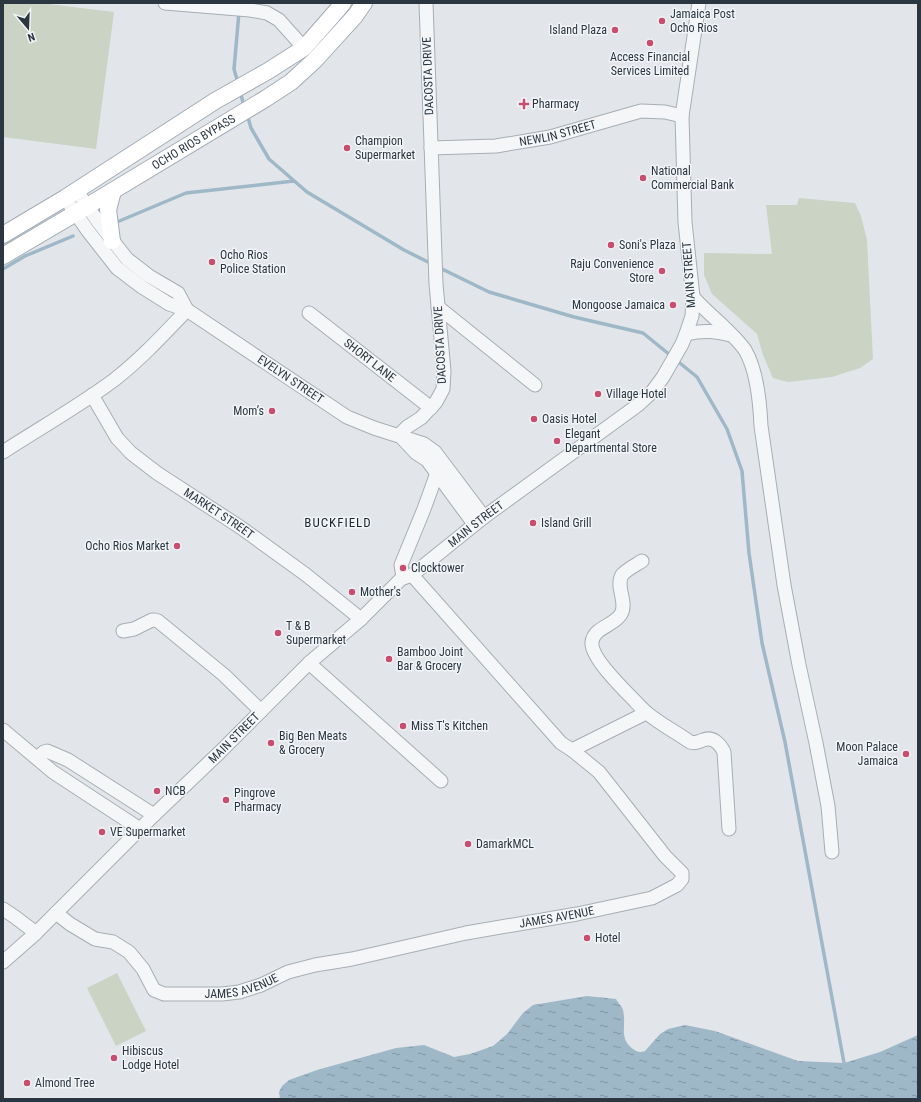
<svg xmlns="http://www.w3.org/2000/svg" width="921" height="1102" font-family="'Roboto Condensed',sans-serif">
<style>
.grass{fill:#cad3c4}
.water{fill:url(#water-ripples)}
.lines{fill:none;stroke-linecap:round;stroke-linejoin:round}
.stream{stroke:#9fb8c8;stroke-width:3.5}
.minor-casing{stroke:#a7aeb4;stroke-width:15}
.major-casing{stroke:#a2acb5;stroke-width:18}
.minor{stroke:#f5f6f8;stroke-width:13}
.major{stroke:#fff;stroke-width:16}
.poi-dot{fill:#c84e6f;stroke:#f2f5f7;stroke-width:1.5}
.labels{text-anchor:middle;stroke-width:3;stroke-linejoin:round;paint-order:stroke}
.poi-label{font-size:12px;fill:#2b3641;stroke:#f2f5f7;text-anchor:start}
.street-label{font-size:12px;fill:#2b3641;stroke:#f2f5f7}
.neighbourhood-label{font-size:13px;letter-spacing:1px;fill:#1d2732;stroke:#f2f5f7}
</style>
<defs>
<pattern id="water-ripples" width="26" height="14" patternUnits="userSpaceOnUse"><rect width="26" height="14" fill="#9fb8c8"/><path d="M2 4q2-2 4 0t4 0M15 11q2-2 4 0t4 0" fill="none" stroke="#8296a4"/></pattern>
</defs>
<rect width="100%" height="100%" fill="#e2e6ea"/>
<path class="grass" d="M 3,3 L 40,3 L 114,12 L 96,149 L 3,137 Z
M 799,198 L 855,203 L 861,216 L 867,240 L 873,359 L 860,368 L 832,377 L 788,382 L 773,378 L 763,355 L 757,334 L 712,294 L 704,275 L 704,253 L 772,254 L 766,205 L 797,205 Z
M 117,973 L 146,1031 L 116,1046 L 87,988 Z"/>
<path class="water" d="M 587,996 L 616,999 C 618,1003 622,1006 623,1010 C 627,1025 618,1038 633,1049 C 637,1052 640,1053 645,1051 L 660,1034 L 668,1029 L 685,1025 L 715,1031 L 798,1061 L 844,1063 L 880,1052 L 918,1035 L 918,1099 L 280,1099 L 279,1092 L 282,1086 L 289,1080 L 317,1070 L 396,1048 L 424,1045 L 454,1057 L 470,1054 L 493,1046 L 507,1034 L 523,1013 L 533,1005 Z"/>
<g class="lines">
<path class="stream" d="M 238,83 L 234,69 L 239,12
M 240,91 L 244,106
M 247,114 L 251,128 L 269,159 L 307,192 L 404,250 L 432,264
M 117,222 L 186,193 L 294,181
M 438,267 L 489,292 L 574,317 L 643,333 L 697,377 L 727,429 L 742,471 L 749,553 L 762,643 L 785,742 L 844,1063
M 3,269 L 25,256 L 73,236"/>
<g class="minor-casing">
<g id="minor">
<path d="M 165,3 L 250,10 L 267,13 L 279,20 L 304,48"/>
<path id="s1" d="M 431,148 L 496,146 L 550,137 L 641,111 L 665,112 L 682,116"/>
<path d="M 76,190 L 99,223 L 127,259 L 149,276 L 178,293 L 187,310"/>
<path id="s2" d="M 65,198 L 88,231 L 117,268 L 142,287 L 169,304 L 187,310 L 347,417 L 374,428 L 424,444 L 435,452 L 484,517"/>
<path d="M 693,297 C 702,307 712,316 722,325 C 730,333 739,341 745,350 C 757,370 760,403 761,426 L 784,585 L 799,665 L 816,743 L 828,806 L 832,852"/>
<path d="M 438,307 L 535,385"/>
<path id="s3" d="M 309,313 L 431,408"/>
<path d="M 686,334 C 704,330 714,331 731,335"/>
<path id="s4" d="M 92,395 L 117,438 L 131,453 L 157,473 L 240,527 L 305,574 L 361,619"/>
<path d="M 399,435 L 407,427 L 421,418 L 436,402 L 443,389 L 444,371 L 436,284 L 426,3"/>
<path d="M 402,438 L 416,453 L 427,460 L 474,524"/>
<path d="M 3,452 C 40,428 79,406 114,380 C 141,359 164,334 187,310"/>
<path d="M 642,561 C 636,565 627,569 622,575 C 615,587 628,602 621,614 C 614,626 594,627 592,642 C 590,656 622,688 632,698 C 637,703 642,709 647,713 C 660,724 676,732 690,742 C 696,744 697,742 703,740 C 713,736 720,744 724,752 L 729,829"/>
<path d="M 403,577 L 401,565 L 424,509 L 437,473"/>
<path d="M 123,631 L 134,629 L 152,620 L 155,620 L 158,621 L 224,675 L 261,711"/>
<path d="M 309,663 L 441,781"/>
<path d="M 3,730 L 53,772 L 140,829"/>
<path d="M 572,750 L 646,713"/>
<path d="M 37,758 L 44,752 L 47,751 L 68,760 L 154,815"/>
<path d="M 3,909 L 15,917 L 36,933"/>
<path id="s5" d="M 56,913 L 70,924 L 95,939 L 113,942 L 129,952 L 143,969 L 154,990 L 164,994 L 222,994 L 239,992 L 261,985 L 288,972 L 315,965 L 352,959 L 466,933 L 577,914 L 652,898 L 677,885 L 682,879 L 682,873 L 665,856 L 599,772 L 572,750 L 561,743 L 412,575"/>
<path id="s6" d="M 3,962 L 36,933 L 154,815 L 220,752 L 309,663 L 361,619 L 401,579 L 412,575 L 484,517 L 638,405 L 652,392 L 663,377 L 682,344 L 686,334 L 692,316 L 693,297 L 685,222 L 682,116 L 699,3"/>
</g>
</g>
<g class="major-casing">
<g id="major">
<path d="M 3,235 L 65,198 L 215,101 L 268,71 L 304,48 L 339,8 L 343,3"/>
<path d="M 112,241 L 108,210 L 113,191"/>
<path id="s7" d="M 3,256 L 76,213 L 265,99 L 291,82 L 315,60 L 355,16 L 364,3"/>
</g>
</g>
<use href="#minor" class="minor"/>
<use href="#major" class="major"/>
</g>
<g class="poi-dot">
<circle cx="662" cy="21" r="4"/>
<circle cx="615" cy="30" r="4"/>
<circle cx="650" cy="43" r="4"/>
<path d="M522 98h4v4h4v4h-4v4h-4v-4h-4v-4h4z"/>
<circle cx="347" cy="148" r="4"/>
<circle cx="643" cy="178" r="4"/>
<circle cx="611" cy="245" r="4"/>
<circle cx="212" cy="262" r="4"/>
<circle cx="662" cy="271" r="4"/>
<circle cx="673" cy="305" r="4"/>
<circle cx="598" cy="394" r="4"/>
<circle cx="272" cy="411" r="4"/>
<circle cx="534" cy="419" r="4"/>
<circle cx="557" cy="441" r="4"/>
<circle cx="533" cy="523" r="4"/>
<circle cx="177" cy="546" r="4"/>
<circle cx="403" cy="568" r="4"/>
<circle cx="352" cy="592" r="4"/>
<circle cx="278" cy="633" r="4"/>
<circle cx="389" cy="659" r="4"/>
<circle cx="403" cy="726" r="4"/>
<circle cx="271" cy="743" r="4"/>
<circle cx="906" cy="754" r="4"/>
<circle cx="157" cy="791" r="4"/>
<circle cx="226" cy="800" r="4"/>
<circle cx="102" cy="832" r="4"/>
<circle cx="468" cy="844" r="4"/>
<circle cx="587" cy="938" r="4"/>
<circle cx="114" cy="1058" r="4"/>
<circle cx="27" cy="1083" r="4"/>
</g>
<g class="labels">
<g class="poi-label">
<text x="670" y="18">Jamaica Post<tspan x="670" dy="14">Ocho Rios</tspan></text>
<text x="607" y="34" text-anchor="end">Island Plaza</text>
<text x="650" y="61" text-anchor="middle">Access Financial<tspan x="650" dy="14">Services Limited</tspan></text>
<text x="532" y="108">Pharmacy</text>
<text x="355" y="145">Champion<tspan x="355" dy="14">Supermarket</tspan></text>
<text x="651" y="175">National<tspan x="651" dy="14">Commercial Bank</tspan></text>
<text x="619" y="249">Soni's Plaza</text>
<text x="220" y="259">Ocho Rios<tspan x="220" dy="14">Police Station</tspan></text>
<text x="654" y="268" text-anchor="end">Raju Convenience<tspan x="654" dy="14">Store</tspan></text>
<text x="665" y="309" text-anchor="end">Mongoose Jamaica</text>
<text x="606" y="398">Village Hotel</text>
<text x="264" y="415" text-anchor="end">Mom’s</text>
<text x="542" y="423">Oasis Hotel</text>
<text x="565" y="438">Elegant<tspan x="565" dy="14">Departmental Store</tspan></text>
<text x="541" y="527">Island Grill</text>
<text x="169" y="550" text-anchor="end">Ocho Rios Market</text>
<text x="411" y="572">Clocktower</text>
<text x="360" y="596">Mother's</text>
<text x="286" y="630">T &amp; B<tspan x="286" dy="14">Supermarket</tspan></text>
<text x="397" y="656">Bamboo Joint<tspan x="397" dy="14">Bar &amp; Grocery</tspan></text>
<text x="411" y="730">Miss T's Kitchen</text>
<text x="279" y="740">Big Ben Meats<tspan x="279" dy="14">&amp; Grocery</tspan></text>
<text x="898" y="751" text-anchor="end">Moon Palace<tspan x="898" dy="14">Jamaica</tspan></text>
<text x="165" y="795">NCB</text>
<text x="234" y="797">Pingrove<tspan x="234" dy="14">Pharmacy</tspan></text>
<text x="110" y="836">VE Supermarket</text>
<text x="476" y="848">DamarkMCL</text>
<text x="595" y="942">Hotel</text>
<text x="122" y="1055">Hibiscus<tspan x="122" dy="14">Lodge Hotel</tspan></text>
<text x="35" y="1087">Almond Tree</text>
</g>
<g class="street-label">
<text transform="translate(428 76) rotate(-92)" y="4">DACOSTA DRIVE</text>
<text dy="4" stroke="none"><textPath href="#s1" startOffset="128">NEWLIN STREET</textPath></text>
<text dy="4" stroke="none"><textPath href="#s7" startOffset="222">OCHO RIOS BYPASS</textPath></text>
<text transform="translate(689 275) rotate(-94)" y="4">MAIN STREET</text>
<text transform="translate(440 345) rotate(-93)" y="4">DACOSTA DRIVE</text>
<text dy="4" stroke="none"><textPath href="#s3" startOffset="77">SHORT LANE</textPath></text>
<text dy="4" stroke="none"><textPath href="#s2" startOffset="294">EVELYN STREET</textPath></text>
<text dy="4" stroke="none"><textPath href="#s4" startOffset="177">MARKET STREET</textPath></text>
<text dy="4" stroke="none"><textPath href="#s6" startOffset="646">MAIN STREET</textPath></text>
<text dy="4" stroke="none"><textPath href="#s6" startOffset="322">MAIN STREET</textPath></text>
<text dy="4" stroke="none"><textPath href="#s5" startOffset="543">JAMES AVENUE</textPath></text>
<text dy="4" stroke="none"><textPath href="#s5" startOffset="219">JAMES AVENUE</textPath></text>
</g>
<g class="neighbourhood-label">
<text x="338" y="527">BUCKFIELD</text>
</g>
</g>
<rect width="921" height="1102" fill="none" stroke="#2b3641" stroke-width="8"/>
<g transform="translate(28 28) rotate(161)" stroke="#f2f5f7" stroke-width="3" paint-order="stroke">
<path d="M0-3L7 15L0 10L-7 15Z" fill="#2b3641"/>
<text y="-6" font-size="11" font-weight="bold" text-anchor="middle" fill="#2b3641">N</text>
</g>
</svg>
